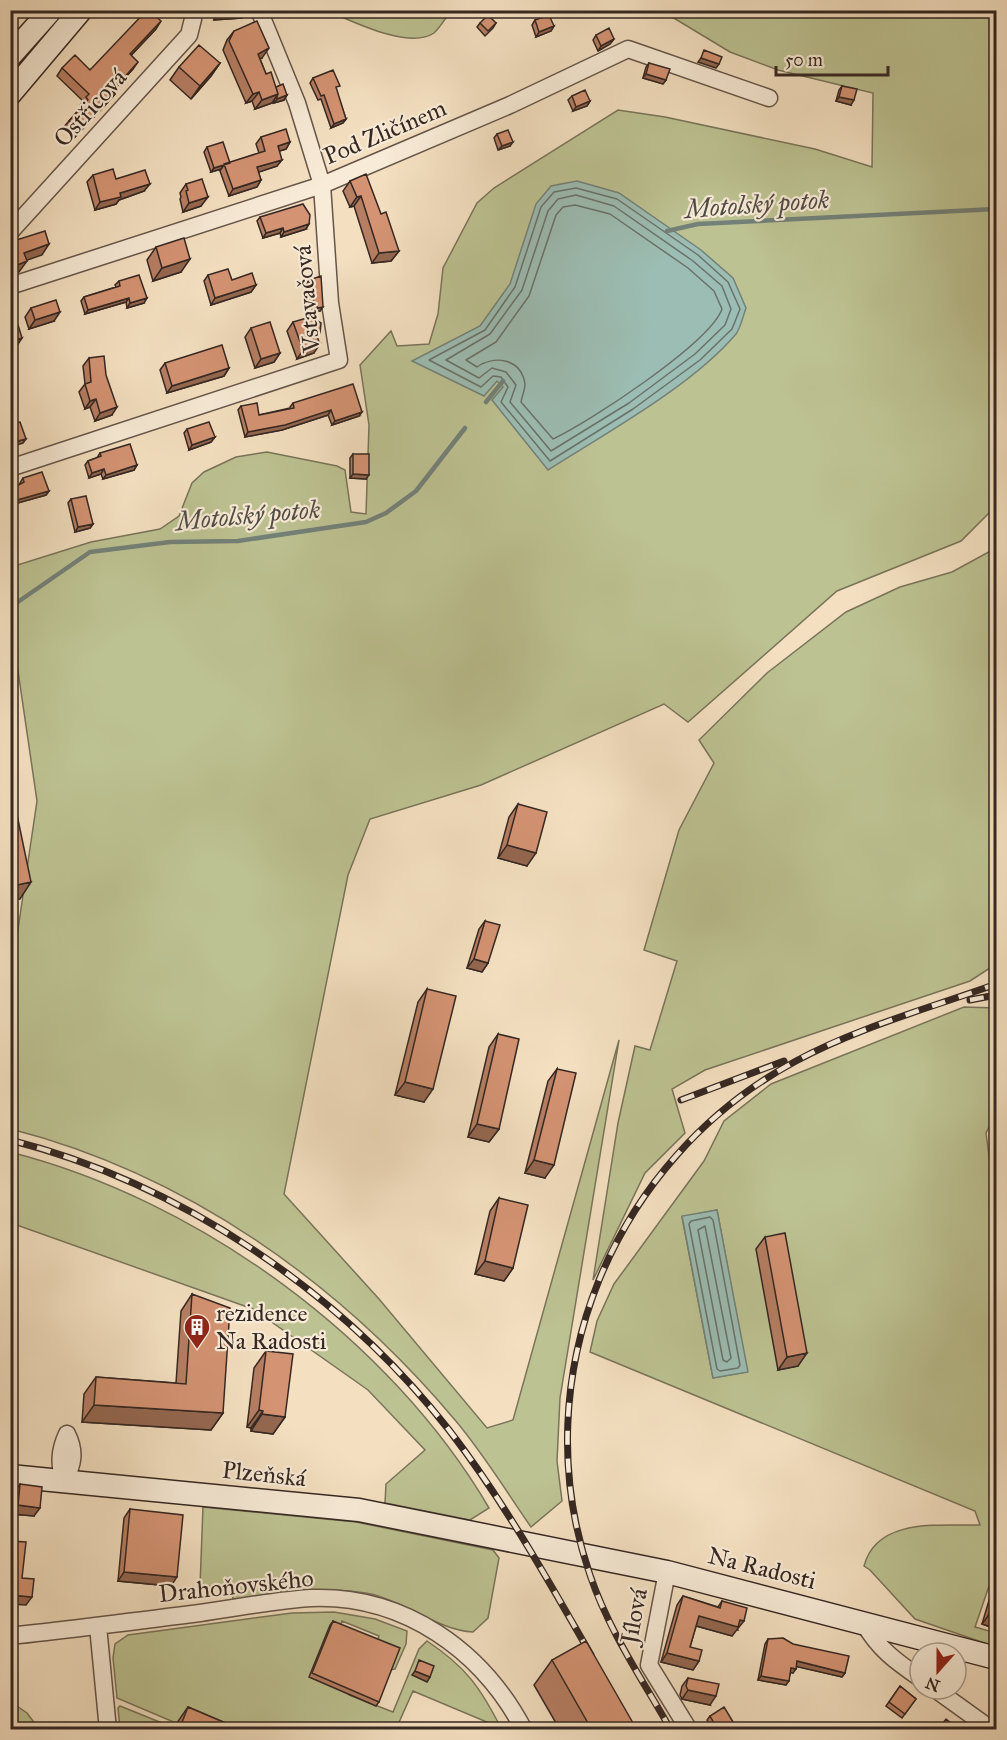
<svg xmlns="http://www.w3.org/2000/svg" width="1007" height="1740" font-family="'IM FELL Great Primer',serif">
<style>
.green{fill:#bdc292;stroke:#79745a;stroke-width:1.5;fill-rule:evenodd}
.water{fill:#9cbdb3;stroke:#738179;stroke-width:1.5}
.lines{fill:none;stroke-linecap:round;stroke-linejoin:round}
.shore{stroke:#68726a;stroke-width:1.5}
.stream{stroke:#738179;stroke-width:4.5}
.minor-casing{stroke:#65554a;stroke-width:19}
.secondary-casing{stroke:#352722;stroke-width:25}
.minor{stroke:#f8ebd7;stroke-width:16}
.secondary{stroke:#f8ebd7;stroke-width:22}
.rail-casing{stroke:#352722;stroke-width:7}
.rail{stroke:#f8ebd7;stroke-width:4.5;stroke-dasharray:14;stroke-linecap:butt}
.wall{fill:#b67e63;stroke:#352722;stroke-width:1.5}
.shaded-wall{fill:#946750;stroke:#352722;stroke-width:1.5}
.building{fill:#d49373;stroke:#352722;stroke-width:1.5}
.labels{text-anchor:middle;stroke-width:4.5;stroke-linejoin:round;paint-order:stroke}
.street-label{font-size:24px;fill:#352722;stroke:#f8ebd7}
.poi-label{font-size:24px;fill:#352722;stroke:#f8ebd7;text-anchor:start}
.water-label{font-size:26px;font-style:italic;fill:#4f4c46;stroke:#f8ebd7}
</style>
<rect width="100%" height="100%" fill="#f4e0c1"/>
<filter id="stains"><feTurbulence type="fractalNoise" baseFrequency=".00333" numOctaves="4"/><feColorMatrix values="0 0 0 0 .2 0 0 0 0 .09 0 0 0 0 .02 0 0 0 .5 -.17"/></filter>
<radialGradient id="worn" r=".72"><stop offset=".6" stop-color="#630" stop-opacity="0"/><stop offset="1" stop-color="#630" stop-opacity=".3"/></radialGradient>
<path class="green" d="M 328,11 L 451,11 C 446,17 440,28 434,33 C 409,50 352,21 328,11 Z
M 662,11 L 996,11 L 996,506 L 961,541 L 837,591 L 688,722 L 664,704 L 481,785 L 370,819 L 348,875 L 284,1194 L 379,1299 L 487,1428 L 513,1420 L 619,1040 L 560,1398 L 557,1461 L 562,1501 L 531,1527 C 506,1491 483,1453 455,1420 C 339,1282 186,1174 11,1129 L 11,938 L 17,936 L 37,801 L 11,623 L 11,567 L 91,542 L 160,529 L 179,516 L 192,483 L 204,472 L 236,457 L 267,452 L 337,466 L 345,470 L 351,512 L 366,514 L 369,425 L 360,365 L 391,331 L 397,346 L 429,344 L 438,314 L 443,268 L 477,203 L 494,188 L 618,110 L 665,117 L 815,149 L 872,167 L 873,93 L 778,70 L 730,52 Z
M 996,548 L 996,964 L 970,981 L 705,1070 L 672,1089 L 685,1133 L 645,1173 L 593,1280 L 618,1123 L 635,1046 L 650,1050 L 677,961 L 644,950 L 679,830 L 714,763 L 699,740 L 767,673 L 846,612 L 900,587 L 952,572 Z
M 964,1007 L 996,1008 L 996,1114 L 986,1133 L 996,1209 L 996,1584 L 989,1586 L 975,1627 L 996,1633 L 996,1647 L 915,1619 L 870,1570 L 864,1566 C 877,1517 940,1526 980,1525 L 975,1511 L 590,1352 L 597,1321 L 614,1284 L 704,1161 L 724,1121 L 771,1084 ZM 717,1210 L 747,1372 L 713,1378 L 682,1217 Z
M 10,1152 C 199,1200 390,1339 489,1508 L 470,1520 L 385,1503 L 386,1484 L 425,1450 L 368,1390 L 253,1309 L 11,1223 Z
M 203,1507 L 356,1522 L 493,1550 L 499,1558 L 488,1618 L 473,1632 C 438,1630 406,1602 371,1594 C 328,1585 276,1594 233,1600 L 232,1586 L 200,1586 Z
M 334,1612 L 375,1619 L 407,1631 L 406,1644 L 395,1669 L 389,1670 L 376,1644 L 379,1636 L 342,1621 L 339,1629 L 349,1695 L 393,1712 L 419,1649 L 427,1641 C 466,1667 480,1687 501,1728 L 413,1691 L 396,1729 L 190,1729 L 117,1698 L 113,1658 L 115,1644 L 128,1635 L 292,1613 Z
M 11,1702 L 27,1713 L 39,1729 L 11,1729 Z
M 120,1706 L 177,1729 L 120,1729 L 118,1708 Z"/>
<path class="water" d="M 577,181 L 619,193 L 701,250 L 733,278 L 746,308 C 743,316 741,327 736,334 C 692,386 606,433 548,470 L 492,400 L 503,387 L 497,381 L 484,396 L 412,361 L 480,326 L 510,284 L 536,204 L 551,186 Z
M 717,1210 L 748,1372 L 713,1378 L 682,1216 Z"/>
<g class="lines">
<path class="shore" d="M 576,188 L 617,199 L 698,255 L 728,282 L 740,309 L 732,329 L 700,360 L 633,409 L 550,461 L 501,402 L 508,387 L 501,377 L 493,376 L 481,387 L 429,360 L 485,330 L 515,287 L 541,207 L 554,192 Z
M 576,195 L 614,206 L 693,261 L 722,286 L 731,309 L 725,325 L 695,354 L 629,403 L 551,451 L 510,402 L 516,385 L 506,372 L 492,368 L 479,378 L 446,360 L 490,334 L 522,290 L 548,211 L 558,199 Z
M 575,205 L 610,214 L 688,268 L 714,291 L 722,309 C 710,343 588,423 553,439 L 521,402 C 522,396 525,390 525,384 C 521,358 494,355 477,367 L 466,360 L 496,342 L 529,296 L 556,215 L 563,207 Z
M 710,1217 L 713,1220 L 740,1365 L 738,1368 L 720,1371 L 717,1369 L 689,1224 L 691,1221 Z
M 705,1226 L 731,1358 L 727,1362 L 723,1360 L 698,1230 Z"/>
<path class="stream" d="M 667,231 L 698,224 L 996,209
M 486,402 L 503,381
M 12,606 L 90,552 L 170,542 L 238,541 L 366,522 L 386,513 L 416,491 L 465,428"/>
<g class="minor-casing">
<path id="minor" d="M 10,232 L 189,35 L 193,19 L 192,10
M 10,286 L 322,185 L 510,105 L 628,49 L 769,98
M 10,468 L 339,360 L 330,303 L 322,185 L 297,103 L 259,10
M 64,1482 C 73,1465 76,1452 67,1434
M 64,1482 C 59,1464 59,1451 67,1434
M 667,1572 L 649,1665 L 689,1730
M 864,1623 C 878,1649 897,1662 920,1678
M 98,1626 L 108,1730
M 10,1636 C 74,1629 137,1621 200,1613 C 237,1608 275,1600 312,1598 C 404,1595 482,1650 524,1730
M 935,1689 L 992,1730"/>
</g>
<g class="secondary-casing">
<path id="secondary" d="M 10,56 L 51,10
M 10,94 L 81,10
M 10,1476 L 359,1510 L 667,1572 L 996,1658"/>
</g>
<use href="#minor" class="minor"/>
<use href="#secondary" class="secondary"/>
<g class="rail-casing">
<path id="rail" d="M 970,1000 L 996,995
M 681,1100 L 784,1061
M 10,1140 C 180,1183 341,1292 449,1430 C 503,1500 547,1578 591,1655
M 671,1730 C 642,1679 609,1631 590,1575 C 522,1377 613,1159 796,1061 C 859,1027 930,1008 996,984"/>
</g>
<use href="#rail" class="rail"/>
</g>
<path class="wall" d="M 214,10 L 247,10 L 242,18 L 214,20 Z
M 535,20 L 554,26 L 551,31 L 536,37 L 532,25 Z
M 480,23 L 496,23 L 493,28 L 485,36 L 477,27 Z
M 156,29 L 131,55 L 133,69 L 113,91 L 115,94 L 109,101 L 74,138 L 63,128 L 69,121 L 82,106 L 80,105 L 83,101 L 57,76 L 62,68 L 90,70 Z
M 234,31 L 262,58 L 260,59 L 266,74 L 276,87 L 287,95 L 284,100 L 274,103 L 274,101 L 272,103 L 255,109 L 252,101 L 246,103 L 223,50 L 227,40 Z
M 596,35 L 614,39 L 610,44 L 598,51 L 593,40 Z
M 220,63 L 211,76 L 191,99 L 170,80 L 179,67 Z
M 649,63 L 666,80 L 663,84 L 643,78 L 646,67 Z
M 313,78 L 336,90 L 346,119 L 343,123 L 331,128 L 321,99 L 318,100 L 310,83 Z
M 842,86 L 851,105 L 836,101 L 839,90 Z
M 572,96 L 590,101 L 587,106 L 573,111 L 568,100 Z
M 497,134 L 510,146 L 498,150 L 494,138 Z
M 261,137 L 290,142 L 286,149 L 279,151 L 277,166 L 258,172 L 261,180 L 257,187 L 229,196 L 220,171 L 221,169 L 211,172 L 204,152 L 207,147 L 230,163 L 259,153 L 256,144 Z
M 93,175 L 116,179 L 144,191 L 119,200 L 116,204 L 95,210 L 87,182 Z
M 350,181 L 399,251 L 391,261 L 372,263 L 354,206 L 350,207 L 343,191 Z
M 186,184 L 201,206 L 183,212 L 180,199 L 181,197 L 180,193 Z
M 260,217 L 306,229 L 281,237 L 280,233 L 263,238 L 257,221 Z
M 156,247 L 181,272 L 153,281 L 147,260 Z
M 208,275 L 256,285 L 251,292 L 211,305 L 204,281 Z
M 309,280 L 320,311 L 315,312 L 311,308 L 306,285 Z
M 119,281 L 144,303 L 127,308 L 126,302 L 85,314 L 81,301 L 84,297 L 116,287 L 115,285 Z
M 31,308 L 54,321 L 29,329 L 25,317 Z
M 293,322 L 317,337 L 314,353 L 297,359 L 287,331 Z
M 251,328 L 280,353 L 274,362 L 255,368 L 245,337 Z
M 89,358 L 112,415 L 95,421 L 90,407 L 85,409 L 79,392 L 85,384 L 83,366 Z
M 165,363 L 229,368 L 224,376 L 167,393 L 160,370 Z
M 293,403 L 359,416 L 332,425 L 328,415 L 282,430 L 245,437 L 238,410 L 241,406 L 259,415 L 290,408 L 290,407 Z
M 187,429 L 215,437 L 211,442 L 189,450 L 184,433 Z
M 100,453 L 137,465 L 134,470 L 103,479 L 101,474 L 89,478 L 85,465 L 88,461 L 97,458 Z
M 353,454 L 366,479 L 350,478 L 350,458 Z
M 23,478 L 49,491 L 46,495 L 14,504 L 10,491 L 13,488 L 20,484 L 20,483 Z
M 71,499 L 93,524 L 90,528 L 75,532 L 68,503 Z
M 518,804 L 527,866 L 498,858 L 509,817 Z
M 485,921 L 488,963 L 482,972 L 467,968 L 479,929 Z
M 427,989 L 424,1102 L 395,1095 L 418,1002 Z
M 498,1034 L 499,1129 L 489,1142 L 468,1137 L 489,1047 Z
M 557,1069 L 545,1178 L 525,1173 L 548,1081 Z
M 499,1198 L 513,1268 L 504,1281 L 475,1274 L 490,1211 Z
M 765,1237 L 798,1366 L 778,1370 L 756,1249 Z
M 192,1294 L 223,1413 L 211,1430 L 82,1422 L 84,1394 L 96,1377 L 176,1383 L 181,1311 Z
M 266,1351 L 285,1417 L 273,1434 L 251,1431 L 251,1428 L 247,1427 L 254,1368 Z
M 20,1484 L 34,1516 L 12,1514 L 14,1493 Z
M 130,1509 L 171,1586 L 118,1581 L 124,1518 Z
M 996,1589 L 996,1629 L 982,1624 L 990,1597 Z
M 683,1596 L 718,1607 L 722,1601 L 738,1630 L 736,1630 L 732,1636 L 696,1626 L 690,1647 L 699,1661 L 693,1670 L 661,1662 L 677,1605 Z
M 333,1621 L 379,1702 L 376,1706 L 309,1677 L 330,1625 Z
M 768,1639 L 845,1673 L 842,1677 L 796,1666 L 793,1673 L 791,1672 L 786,1685 L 758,1680 L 765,1644 Z
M 552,1660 L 637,1730 L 560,1730 L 534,1685 Z
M 688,1678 L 710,1705 L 682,1699 L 680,1695 L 682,1686 Z
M 900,1686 L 916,1699 L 902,1718 L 886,1706 Z
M 996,1696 L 996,1715 L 992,1713 Z
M 188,1707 L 242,1730 L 172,1730 Z
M 710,1716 L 738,1730 L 712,1730 L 707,1720 Z"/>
<path class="shaded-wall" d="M 233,10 L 247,10 L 242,18 L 214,20 L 220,12 Z
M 161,21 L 156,29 L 125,62 L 130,54 Z
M 554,26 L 551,31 L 536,37 L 539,32 Z
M 614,39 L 610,44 L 598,51 L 601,46 Z
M 269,48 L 262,58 L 252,63 L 258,54 Z
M 701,58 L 719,64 L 716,68 L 698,62 Z
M 138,62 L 133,69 L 106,98 L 112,91 Z
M 220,63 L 211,76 L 191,99 L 200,86 Z
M 646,74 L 666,80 L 663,84 L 643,78 Z
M 259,92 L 252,101 L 246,103 L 253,94 Z
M 115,94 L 109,101 L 74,138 L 79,130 Z
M 278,94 L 272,103 L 255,109 L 262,100 Z
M 287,95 L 284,100 L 274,103 L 277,99 Z
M 839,97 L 854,100 L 851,105 L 836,101 Z
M 590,101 L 587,106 L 573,111 L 576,107 Z
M 346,119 L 343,123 L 331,128 L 334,124 Z
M 290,142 L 286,149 L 273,153 L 278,146 Z
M 513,142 L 510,146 L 498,150 L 502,146 Z
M 282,160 L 277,166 L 253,174 L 257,167 Z
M 224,165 L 221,169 L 211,172 L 214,168 Z
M 261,180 L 257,187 L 229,196 L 233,189 Z
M 150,184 L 144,191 L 119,200 L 116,204 L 95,210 L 100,202 L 120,193 Z
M 361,196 L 354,206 L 350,207 L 357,197 Z
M 208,197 L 201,206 L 183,212 L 189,203 Z
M 309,224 L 306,229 L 281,237 L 284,232 Z
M 283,228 L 280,233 L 263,238 L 266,233 Z
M 49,244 L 42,255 L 16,264 L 24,253 Z
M 399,251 L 391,261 L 372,263 L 379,253 Z
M 190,259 L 181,272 L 153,281 L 162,268 Z
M 27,261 L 19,272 L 10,276 L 10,268 Z
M 256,285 L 251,292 L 211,305 L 215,298 Z
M 129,298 L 126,302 L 85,314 L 88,310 Z
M 147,298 L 144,303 L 127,308 L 130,303 Z
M 323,307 L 320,311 L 315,312 L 318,308 Z
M 60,312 L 54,321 L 29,329 L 35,320 Z
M 22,338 L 16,347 L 10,349 L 13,341 Z
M 320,344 L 314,353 L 297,359 L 303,350 Z
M 16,352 L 10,359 L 10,353 Z
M 280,353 L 274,362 L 255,368 L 261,359 Z
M 229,368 L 224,376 L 167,393 L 172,386 Z
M 96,399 L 90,407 L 85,409 L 90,401 Z
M 117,407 L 112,415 L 95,421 L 100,413 Z
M 331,410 L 328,415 L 282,430 L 245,437 L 248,432 Z
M 362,412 L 359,416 L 332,425 L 335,421 Z
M 215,437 L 211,442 L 189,450 L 192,445 Z
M 26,439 L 23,443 L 10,447 L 10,443 Z
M 137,465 L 134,470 L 103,479 L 106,475 Z
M 104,469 L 101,474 L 89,478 L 92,473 Z
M 353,474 L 369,475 L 366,479 L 350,478 Z
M 49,491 L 46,495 L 14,504 L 17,500 Z
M 93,524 L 90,528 L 75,532 L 78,527 Z
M 507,845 L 536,853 L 527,866 L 498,858 Z
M 31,882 L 20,899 L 10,900 L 12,886 Z
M 16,908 L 10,916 L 10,909 Z
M 474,959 L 488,963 L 482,972 L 467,968 Z
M 405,1082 L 433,1089 L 424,1102 L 395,1095 Z
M 477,1124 L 499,1129 L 489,1142 L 468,1137 Z
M 534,1160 L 554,1165 L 545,1178 L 525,1173 Z
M 485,1261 L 513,1268 L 504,1281 L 475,1274 Z
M 807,1353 L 798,1366 L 778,1370 L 787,1357 Z
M 94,1405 L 223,1413 L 211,1430 L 82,1422 Z
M 259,1410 L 263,1411 L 251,1428 L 247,1427 Z
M 262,1414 L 285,1417 L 273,1434 L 251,1431 Z
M 18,1505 L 40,1508 L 34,1516 L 12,1514 Z
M 124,1572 L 177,1577 L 171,1586 L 118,1581 Z
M 10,1595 L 32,1597 L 26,1605 L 10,1604 Z
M 699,1616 L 740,1620 L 744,1621 L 732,1636 L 693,1625 Z
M 988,1616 L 996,1618 L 996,1629 L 982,1624 Z
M 667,1653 L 699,1661 L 693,1670 L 661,1662 Z
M 797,1661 L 845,1673 L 842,1677 L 794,1666 Z
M 791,1668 L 796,1669 L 793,1673 L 788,1672 Z
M 415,1671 L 430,1677 L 427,1682 L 412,1675 Z
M 761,1676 L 789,1681 L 786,1685 L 758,1680 Z
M 688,1690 L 716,1696 L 710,1705 L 682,1699 Z
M 995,1709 L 996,1709 L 996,1715 L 992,1713 Z"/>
<path class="building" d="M 147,10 L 149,10 L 161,21 L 130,54 L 138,62 L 112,91 L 115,94 L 79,130 L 69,121 L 88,100 L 86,97 L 89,94 L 62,68 L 75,55 L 90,70 Z
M 488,15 L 496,23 L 488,31 L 480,23 Z
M 549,15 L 554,26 L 539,32 L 535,20 Z
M 257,21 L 269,48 L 258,54 L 266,74 L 271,72 L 278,94 L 262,100 L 259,92 L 253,94 L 229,41 L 234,31 Z
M 609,28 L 614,39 L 601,46 L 596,35 Z
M 199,45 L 220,63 L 200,86 L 179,67 Z
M 704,50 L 722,57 L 719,64 L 701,58 Z
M 649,63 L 670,69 L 666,80 L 646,74 Z
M 333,70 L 340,86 L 336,87 L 346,119 L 334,124 L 324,95 L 321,96 L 313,78 Z
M 283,84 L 287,95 L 277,99 L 277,97 L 278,94 L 276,87 Z
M 842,86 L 857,89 L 854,100 L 839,97 Z
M 585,90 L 590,101 L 576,107 L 572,96 Z
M 286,129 L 290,142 L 278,146 L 282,160 L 257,167 L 261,180 L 233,189 L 224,164 L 265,151 L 261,137 Z
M 508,130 L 513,142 L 502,146 L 497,134 Z
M 223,142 L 230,163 L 214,168 L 207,147 Z
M 113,169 L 116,179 L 145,170 L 150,184 L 120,193 L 121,197 L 100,202 L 93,175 Z
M 366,174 L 381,214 L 386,212 L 399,251 L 379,253 L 361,196 L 357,197 L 350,181 Z
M 202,179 L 208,197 L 189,203 L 186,191 L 188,190 L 186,184 Z
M 10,196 L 17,201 L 10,209 Z
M 303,204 L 310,215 L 309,224 L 284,232 L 283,228 L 266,233 L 260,217 Z
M 45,231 L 49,244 L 24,253 L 27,261 L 10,268 L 10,242 Z
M 184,238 L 190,259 L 162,268 L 156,247 Z
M 228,269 L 232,280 L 252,273 L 256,285 L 215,298 L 208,275 Z
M 139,275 L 147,298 L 130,303 L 129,298 L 88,310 L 84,297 L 120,286 L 119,281 Z
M 321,276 L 323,307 L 318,308 L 314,303 L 309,280 Z
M 56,300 L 60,312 L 35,320 L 31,308 Z
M 310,317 L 321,323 L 320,333 L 316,334 L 320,344 L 303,350 L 293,322 Z
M 270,322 L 280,353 L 261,359 L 251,328 Z
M 18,325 L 22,338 L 13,341 L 16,352 L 10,353 L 10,328 Z
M 222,345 L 229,368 L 172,386 L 165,363 Z
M 104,356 L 106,375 L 117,407 L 100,413 L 96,399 L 90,401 L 85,384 L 91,382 L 89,358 Z
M 353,384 L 362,412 L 335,421 L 331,410 L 285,425 L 248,432 L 241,406 L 257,403 L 259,415 L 294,408 L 293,403 Z
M 20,422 L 26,439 L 10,443 L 10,424 Z
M 209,422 L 215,437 L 192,445 L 187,429 Z
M 130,444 L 137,465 L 106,475 L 104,469 L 92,473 L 88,461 L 101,456 L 100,453 Z
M 353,454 L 369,454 L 369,475 L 353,474 Z
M 42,472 L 49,491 L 17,500 L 13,488 L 24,482 L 23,478 Z
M 86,496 L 93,524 L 78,527 L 71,499 Z
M 10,781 L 31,882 L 12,886 L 16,908 L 10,909 Z
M 518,804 L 547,812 L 536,853 L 507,845 Z
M 485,921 L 500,925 L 488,963 L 474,959 Z
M 427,989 L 456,996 L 433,1089 L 405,1082 Z
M 498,1034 L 519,1039 L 499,1129 L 477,1124 Z
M 557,1069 L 576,1073 L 554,1165 L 534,1160 Z
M 499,1198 L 528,1205 L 513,1268 L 485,1261 Z
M 785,1233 L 807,1353 L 787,1357 L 765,1237 Z
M 192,1294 L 230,1308 L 223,1413 L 94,1405 L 96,1377 L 186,1384 Z
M 266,1351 L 293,1354 L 285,1417 L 262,1414 L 263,1411 L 259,1410 Z
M 20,1484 L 42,1487 L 40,1508 L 18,1505 Z
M 130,1509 L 183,1515 L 177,1577 L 124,1572 Z
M 10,1541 L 26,1542 L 22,1578 L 34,1579 L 32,1597 L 10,1595 Z
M 996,1589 L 996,1618 L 988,1616 Z
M 683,1596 L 720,1608 L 722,1601 L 747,1608 L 744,1621 L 740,1620 L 738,1627 L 699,1616 L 690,1647 L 702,1650 L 699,1661 L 667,1653 Z
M 333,1621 L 400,1648 L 379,1702 L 312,1673 Z
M 783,1638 L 793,1644 L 849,1656 L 845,1673 L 797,1661 L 796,1669 L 791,1668 L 789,1681 L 761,1676 L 768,1639 Z
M 586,1641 L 637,1730 L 592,1730 L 552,1660 Z
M 419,1660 L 434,1666 L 430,1677 L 415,1671 Z
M 688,1678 L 719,1684 L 716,1696 L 688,1690 L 686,1686 Z
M 900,1686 L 916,1699 L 905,1714 L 889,1702 Z
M 188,1707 L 242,1730 L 179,1730 Z
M 724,1707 L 738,1730 L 718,1730 L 710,1716 Z
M 946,1719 L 960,1730 L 938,1730 Z"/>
<defs>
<g id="building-pin" transform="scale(1.35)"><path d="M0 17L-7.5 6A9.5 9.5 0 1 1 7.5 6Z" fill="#8f2418" stroke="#f8ebd7"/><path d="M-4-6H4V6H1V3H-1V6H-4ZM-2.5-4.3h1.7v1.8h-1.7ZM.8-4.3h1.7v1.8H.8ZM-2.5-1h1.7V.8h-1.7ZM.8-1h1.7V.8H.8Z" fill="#fff"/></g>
</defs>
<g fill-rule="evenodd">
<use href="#building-pin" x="197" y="1327"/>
</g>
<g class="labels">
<g class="street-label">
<text transform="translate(90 108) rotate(-48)" y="8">Ostřicová</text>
<text transform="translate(385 132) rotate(-23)" y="8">Pod Zličínem</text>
<text transform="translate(307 299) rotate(-95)" y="8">Vstavačová</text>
<text transform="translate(264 1474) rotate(6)" y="8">Plzeňská</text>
<text transform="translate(762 1568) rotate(14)" y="8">Na Radosti</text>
<text transform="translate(236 1586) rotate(-6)" y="8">Drahoňovského</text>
<text transform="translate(634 1616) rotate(-79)" y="8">Jílová</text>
</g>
<g class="poi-label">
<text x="216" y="1321">rezidence<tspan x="216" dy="28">Na Radosti</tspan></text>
</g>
<g class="water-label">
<text transform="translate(757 204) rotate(-4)" y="9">Motolský potok</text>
<text transform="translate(248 515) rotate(-5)" y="9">Motolský potok</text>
</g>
</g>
<rect width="1007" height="1740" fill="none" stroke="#f4e0c1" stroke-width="36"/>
<rect x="12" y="12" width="983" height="1716" fill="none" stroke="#352722" stroke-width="3"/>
<rect x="18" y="18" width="971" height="1704" fill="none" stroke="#352722" stroke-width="1.5"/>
<g transform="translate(938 1671) rotate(201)"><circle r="28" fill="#f8ebd7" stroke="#aa9d8f" stroke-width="1.5"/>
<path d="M0-4.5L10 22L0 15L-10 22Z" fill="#8f2418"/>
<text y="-9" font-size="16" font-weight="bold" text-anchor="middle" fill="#352722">N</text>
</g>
<path d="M776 66v9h112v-9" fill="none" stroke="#352722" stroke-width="3"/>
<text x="785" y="66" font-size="18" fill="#352722" stroke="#f8ebd7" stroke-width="4.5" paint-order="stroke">50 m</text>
<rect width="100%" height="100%" filter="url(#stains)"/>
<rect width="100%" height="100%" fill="url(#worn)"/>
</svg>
